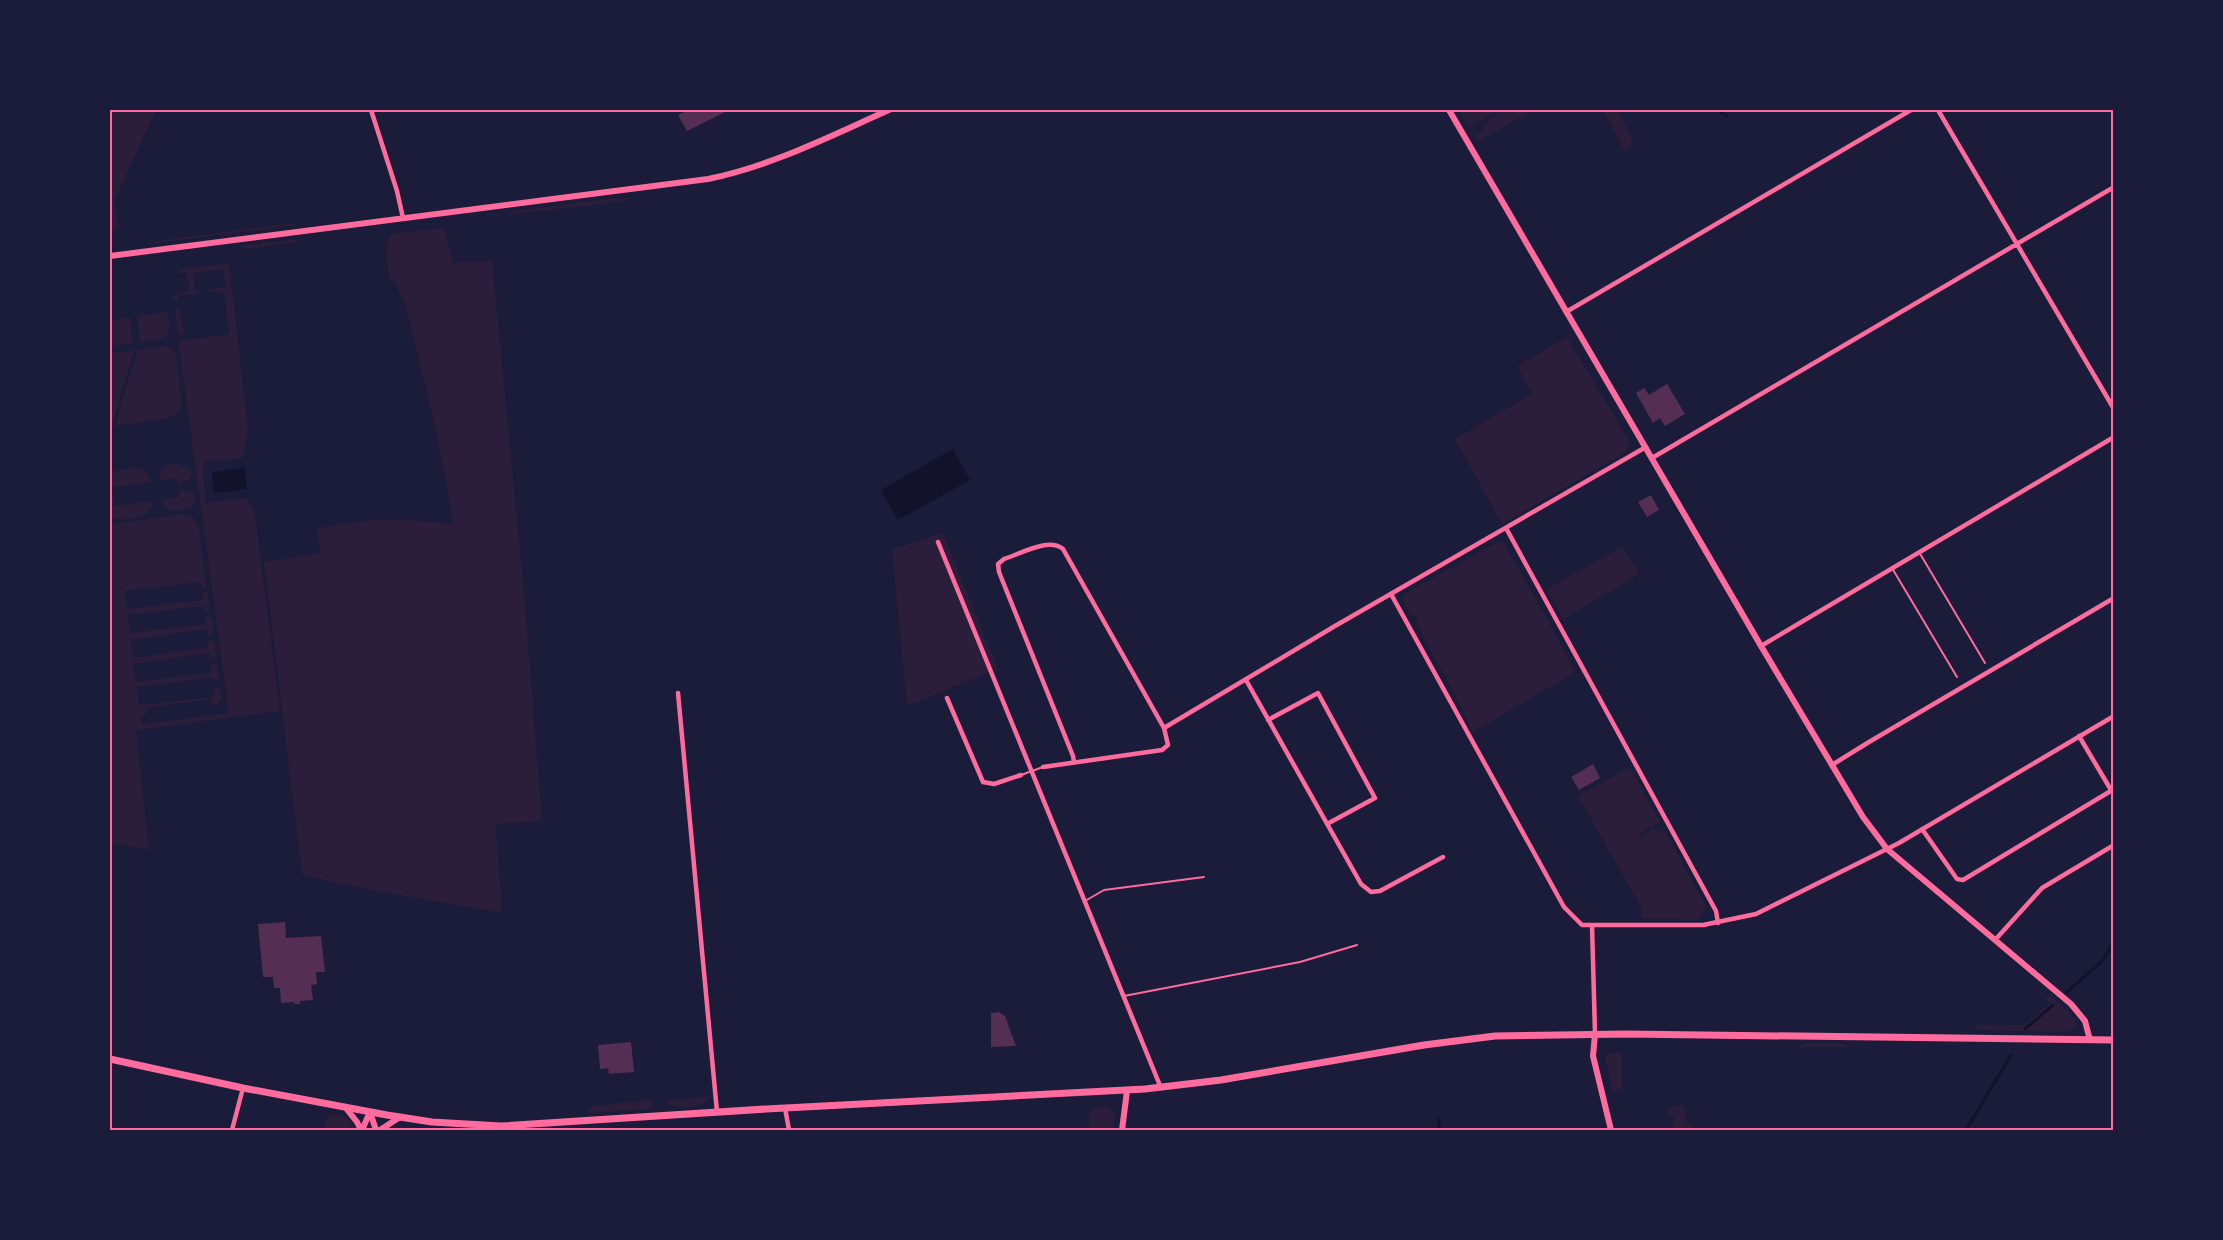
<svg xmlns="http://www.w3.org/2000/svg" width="2223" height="1240" font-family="'IBM Plex Serif',serif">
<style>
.green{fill:#2a1e3b}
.water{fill:#12122b}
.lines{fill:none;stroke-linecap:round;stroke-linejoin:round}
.stream{stroke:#12122b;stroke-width:3}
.building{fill:#542f53}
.service{stroke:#ff6b9d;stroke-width:2}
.minor{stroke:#ff6b9d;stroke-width:4.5}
.tertiary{stroke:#ff6b9d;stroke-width:6}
.secondary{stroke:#ff6b9d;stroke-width:7}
.neatline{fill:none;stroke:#ff6b9d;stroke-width:2}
</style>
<rect width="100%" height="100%" fill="#1b1b3a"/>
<path class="green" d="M 110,110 L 156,110 L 114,201 L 119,228 L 110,230 Z
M 1459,110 L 1499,110 L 1469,127 Z
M 1502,110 L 1533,110 L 1478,142 L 1475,136 C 1486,130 1490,116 1502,110 Z
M 1603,110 L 1618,110 L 1632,138 L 1631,146 L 1625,152 Z
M 618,198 L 630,200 L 507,215 L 515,211 Z
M 303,222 L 297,225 L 156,243 L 148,242 Z
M 444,228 L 454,263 L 492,261 L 524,591 L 542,821 L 496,824 L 502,913 L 371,890 L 302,875 L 264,562 L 320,553 L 317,528 L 371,520 L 396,519 L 454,524 L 436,429 L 406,307 L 394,281 L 389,278 L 386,247 L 390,234 Z
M 297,239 L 298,242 L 244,249 L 243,246 Z
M 229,263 L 248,428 L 243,458 L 203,462 L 205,503 L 246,498 L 254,508 L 280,711 L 136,730 L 149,850 L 110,842 L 110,524 L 186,514 L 193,517 L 199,526 L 206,587 L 202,589 L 200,582 L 125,591 L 127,609 L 203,600 L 202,592 L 207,592 L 210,608 L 208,611 L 205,612 L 204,606 L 128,615 L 130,633 L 206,624 L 205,616 L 212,618 L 213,634 L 207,635 L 206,629 L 131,640 L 133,658 L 208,647 L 208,640 L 211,640 L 215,643 L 216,657 L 210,659 L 209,653 L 133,664 L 136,682 L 212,672 L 211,664 L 217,664 L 219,681 L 213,682 L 212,678 L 137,687 L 139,705 L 214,697 L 214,689 L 220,688 L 222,698 L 218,704 L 212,706 L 211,699 L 146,708 L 146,715 L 140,716 L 142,724 L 229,713 L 179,345 L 181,341 L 229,334 L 224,291 L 206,291 L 226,286 L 223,269 L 193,273 L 195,291 L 199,291 L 199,294 L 179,296 L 177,302 L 174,300 L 173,295 L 189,291 L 187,272 L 179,273 L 179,270 Z
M 179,308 L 184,332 L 181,335 L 178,333 L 175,311 Z
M 168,312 C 172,341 166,338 140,342 L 137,316 Z
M 130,317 L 133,343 L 110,346 L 110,320 Z
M 1567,337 L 1630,442 L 1626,452 L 1502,524 L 1455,439 L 1532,394 L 1517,366 Z
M 165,346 L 172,348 L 176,353 L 182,406 L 175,415 L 169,418 L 115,426 L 137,350 Z
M 134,350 L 112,426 L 110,426 L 110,353 Z
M 176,463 L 190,469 L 192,474 L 189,480 L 178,485 L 177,478 L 159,481 C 158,469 165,463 176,463 Z
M 137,468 L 146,471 L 152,482 L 112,487 L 114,506 L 154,501 C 152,518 123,522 110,518 L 110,472 Z
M 179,490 C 189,489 199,493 194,505 C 187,511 175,512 167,509 L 161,500 L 180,497 Z
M 943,533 L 998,669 L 907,706 L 892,549 Z
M 1501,540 L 1504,542 L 1514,563 L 1516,563 L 1576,672 L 1473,732 L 1453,691 L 1416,624 L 1418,621 L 1415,615 L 1411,616 L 1402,599 L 1406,593 Z
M 1622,547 L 1640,574 L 1563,619 L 1546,589 Z
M 1630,767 L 1660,822 L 1640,833 L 1641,836 L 1653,829 L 1654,831 L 1657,829 L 1659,832 L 1664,829 L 1706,906 L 1699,920 L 1641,918 L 1642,909 L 1578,796 Z
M 2031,986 L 2045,996 L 2052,997 L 2069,1012 L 2076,1020 L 2077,1028 L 2067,1032 L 1977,1030 L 1976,1025 L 2025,1025 L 2050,1003 Z
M 1807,1043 L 1845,1044 L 1850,1047 L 1805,1047 L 1800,1049 L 1801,1045 Z
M 1622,1052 L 1622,1089 L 1612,1091 L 1605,1058 L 1610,1053 Z
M 711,1096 C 703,1109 675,1111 664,1101 Z
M 650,1100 L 650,1102 L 653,1100 L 654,1102 L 650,1109 L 588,1113 L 592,1106 Z
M 1684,1105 L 1687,1124 L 1693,1123 L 1693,1130 L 1669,1130 L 1669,1127 L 1675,1125 L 1673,1116 L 1670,1116 L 1668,1107 Z
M 1100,1106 L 1110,1109 L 1116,1117 L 1112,1130 L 1089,1130 L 1089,1111 Z
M 330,1114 L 347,1118 L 356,1130 L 334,1130 L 325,1128 L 327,1117 Z"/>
<path class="water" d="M 953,449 L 970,480 L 898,520 L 881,490 Z
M 245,468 L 247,489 L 214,493 L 212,472 Z"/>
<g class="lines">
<path class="stream" d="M 1717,110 L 1727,116
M 2067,992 L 2101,962 L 2114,943
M 2025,1029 L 2053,1005
M 1439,1130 L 1439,1119
M 1966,1130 L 2011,1055"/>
</g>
<path class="building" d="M 688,110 L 729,110 L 687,131 L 678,115 Z
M 1667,384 L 1685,414 L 1665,426 L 1660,418 L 1653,423 L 1636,393 L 1644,388 L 1649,395 Z
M 1651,495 L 1659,510 L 1647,517 L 1638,502 Z
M 1593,764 L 1600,778 L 1579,790 L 1571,777 Z
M 285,922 L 286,938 L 321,936 L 325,972 L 316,972 L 317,984 L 311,985 L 313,1000 L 300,1001 L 300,1004 L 295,1004 L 294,1002 L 281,1003 L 280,988 L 274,988 L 273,977 L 263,977 L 258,924 Z
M 999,1012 L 1005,1016 L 1016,1046 L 991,1047 L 991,1013 Z
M 631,1042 L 634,1072 L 609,1074 L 608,1068 L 600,1069 L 598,1045 Z"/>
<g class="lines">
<path class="service" d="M 1919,552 L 1985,663
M 1892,568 L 1957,677
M 1021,775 L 1043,767
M 1085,901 L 1104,890 L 1204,877
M 1124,996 L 1300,962 L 1357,945"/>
<path class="minor" d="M 371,110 L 397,191 L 403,218
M 1938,110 L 2114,409
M 1566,312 L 1911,110
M 1652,458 L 2114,187
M 1506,528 L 1716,911 L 1718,923
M 938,542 L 1161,1088
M 1391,594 L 1564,907 L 1582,925 L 1703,925 L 1756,914 L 1899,843 L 2114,716
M 1761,646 L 2114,437
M 1246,680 L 1361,884 L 1371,892 L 1380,891 L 1443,857
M 678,693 L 717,1112
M 947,698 L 983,782 L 994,784 L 1021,775
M 1268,720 L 1318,693 L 1375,798 L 1327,824
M 1164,728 L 1335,626 L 1646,447
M 2079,736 L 2111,790
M 1832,765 L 1869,742 L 2114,598
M 1043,767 L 1162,750 L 1168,745 L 1164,728 L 1063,549 C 1049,537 1020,554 1004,559 L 998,564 L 999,572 L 1073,756 L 1074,762
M 1922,829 L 1957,879 L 1963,880 L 2114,789
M 1592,925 L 1595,1034
M 1995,940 L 2042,888 L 2114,845
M 785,1108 L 789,1130
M 232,1130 L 243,1088"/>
<path class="tertiary" d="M 1449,110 L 1761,646 L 1863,817 L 1887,849 L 2071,1004 L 2085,1021 L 2090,1040
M 110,256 L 708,179 C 772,166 830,136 889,110
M 1595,1034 L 1593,1056 L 1611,1130
M 345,1107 L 357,1122 L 361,1130
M 370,1112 L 376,1130
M 362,1130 L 370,1112
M 380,1130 L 400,1117
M 1122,1130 L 1127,1091"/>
<path class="secondary" d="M 110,1059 L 243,1088 L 387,1115 L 432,1122 L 501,1126 L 766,1109 L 1145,1089 L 1221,1080 L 1424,1045 L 1495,1036 L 1626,1034 L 2114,1040"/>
</g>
<rect width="2223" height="1240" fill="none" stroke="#1b1b3a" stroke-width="222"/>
<rect x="111" y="111" width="2001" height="1018" class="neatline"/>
</svg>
